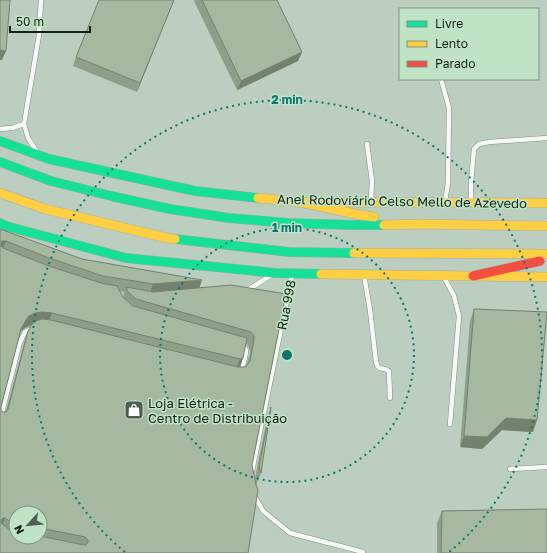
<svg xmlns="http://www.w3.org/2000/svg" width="547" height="553" font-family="'Golos Text',sans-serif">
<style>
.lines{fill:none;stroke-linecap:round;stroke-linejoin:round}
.lane-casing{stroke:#808f84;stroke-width:5.5}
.fast-casing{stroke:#a3ada5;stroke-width:10}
.slow-casing{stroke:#a3ada5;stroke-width:10}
.jam-casing{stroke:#a3ada5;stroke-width:10}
.lane{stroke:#f5f8f5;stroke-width:4.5}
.fast{stroke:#16e098;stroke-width:9}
.slow{stroke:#ffcf43;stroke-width:9}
.jam{stroke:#f24e42;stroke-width:9}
.wall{fill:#8f9e89;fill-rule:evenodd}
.shaded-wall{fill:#74816f}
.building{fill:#a6b89f;stroke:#74816f;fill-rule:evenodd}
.ring{fill:none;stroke:#0f766e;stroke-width:2;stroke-dasharray:2 4}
.labels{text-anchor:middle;stroke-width:3;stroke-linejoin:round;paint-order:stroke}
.street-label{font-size:13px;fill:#142117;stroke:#c0e3c6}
.poi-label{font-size:13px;fill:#142117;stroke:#c0e3c6;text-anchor:start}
.centre{fill:#0f766e;stroke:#c0e3c6;stroke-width:2}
.ring-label{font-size:12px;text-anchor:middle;font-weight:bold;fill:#0f766e;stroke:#c0e3c6;stroke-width:3;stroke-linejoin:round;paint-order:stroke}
</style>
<rect width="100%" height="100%" fill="#bbcebf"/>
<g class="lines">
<g class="lane-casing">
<path id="lane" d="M 441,79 L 449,108 L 448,183 L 445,201
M 0,129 L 12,128 L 24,124
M 367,144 L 372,181 L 371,200
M 36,150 L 28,138 L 24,124 L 39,35 L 41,0
M 471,201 L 471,182 L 474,149 L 479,144 L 489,142 L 547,138
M 364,275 L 370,310 L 376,362 C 379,372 382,366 389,371 L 390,398
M 445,279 L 454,296 L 459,316 L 450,424
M 246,291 L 270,276
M 239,345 C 244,347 246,347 246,352 L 242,371
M 0,420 L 20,342 L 25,332 L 33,328
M 510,469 L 547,467
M 251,476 L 292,275
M 254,495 L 263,511 L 290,533 L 363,552"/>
</g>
<g class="fast-casing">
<path id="fast" d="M 0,141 L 49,159 L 195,191 L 258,198
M 0,162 L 51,181 L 111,196 L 170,209 L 229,218 L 288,223 L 354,225 L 384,225
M 0,223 L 6,226 L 126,258 L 275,273 L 321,274
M 175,239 L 289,252 L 354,253"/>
</g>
<g class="slow-casing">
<path id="slow" d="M 0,193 L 45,209 L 167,238 L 175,239
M 258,198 L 300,202 L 547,203
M 300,202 L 355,214 L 374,217
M 384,225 L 419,224 L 547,226
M 354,253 L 547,254
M 321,274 L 547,277"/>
</g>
<g class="jam-casing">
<path id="jam" d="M 473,276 L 540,261"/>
</g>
<use href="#lane" class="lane"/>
<use href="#fast" class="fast"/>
<use href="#slow" class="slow"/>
<use href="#jam" class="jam"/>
</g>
<path class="wall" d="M 174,0 L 137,92 L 73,66 L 76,57 Z
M 195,0 L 277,0 L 302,52 L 298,61 L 237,90 L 194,1 Z
M 0,229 L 82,259 L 199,288 L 286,294 L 252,465 L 248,553 L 0,553 ZM 120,291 L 124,292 L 123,297 ZM 32,324 L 28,331 L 24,343 L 6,411 L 3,412 L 1,410 L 1,407 L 19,336 L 21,331 L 25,328 ZM 246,343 L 247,344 L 249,348 L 250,352 L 247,364 L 246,366 L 244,367 L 240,367 ZM 16,513 L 40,513 L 40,537 L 16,537 Z
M 474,309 L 533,432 L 502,430 L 482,449 L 460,447 L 470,321 Z
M 271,407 L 261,473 L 256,485 L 255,478 L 267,419 Z
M 442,511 L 547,553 L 437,553 L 437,523 Z"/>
<path class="shaded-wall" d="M 174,0 L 137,92 L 140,83 Z
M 0,50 L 6,51 L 2,60 L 0,60 Z
M 302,52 L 298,61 L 237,90 L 241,81 Z
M 2,241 L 6,241 L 1,253 L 1,243 Z
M 202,280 L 198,292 L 149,296 L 153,284 Z
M 42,312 L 52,313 L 48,324 L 38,324 L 31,325 L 25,328 L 21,331 L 16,341 L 21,329 L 26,320 L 29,316 L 35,313 Z
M 243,358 L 239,370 L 235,371 L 240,359 Z
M 506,418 L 537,420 L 533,432 L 502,430 L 482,449 L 460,447 L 464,436 Z
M 3,518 L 5,518 L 1,529 L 1,520 Z"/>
<path class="building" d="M 0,0 L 10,0 L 6,51 L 0,50 Z
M 99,0 L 174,0 L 140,83 L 76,57 Z
M 202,0 L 277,0 L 302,52 L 241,81 Z
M 0,229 L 82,259 L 202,280 L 153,284 L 103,276 L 49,258 L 6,241 L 2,241 L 1,243 L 1,246 L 3,248 L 46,265 L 101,283 L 117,286 L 123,297 L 133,306 L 247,338 L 243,358 L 240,359 L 52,313 L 42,312 L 35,313 L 29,316 L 26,320 L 21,329 L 1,407 L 1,410 L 3,412 L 6,412 L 8,409 L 28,331 L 31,325 L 36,321 L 42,319 L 51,320 L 238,367 L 244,367 L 246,366 L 250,361 L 254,340 L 254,336 L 251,332 L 136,299 L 128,292 L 126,287 L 153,292 L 231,285 L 286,294 L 252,465 L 256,485 L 258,490 L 248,553 L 0,553 ZM 16,513 L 40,513 L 40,528 L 85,537 L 88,540 L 88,542 L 86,545 L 84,545 L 40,536 L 40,537 L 16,537 L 16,531 L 10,530 L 2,524 L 1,520 L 3,518 L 5,518 L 12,523 L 16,523 Z
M 474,309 L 547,312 L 537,420 L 506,418 L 487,437 L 464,436 Z
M 271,407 L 261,473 L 259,466 Z
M 547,509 L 547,553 L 441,553 L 442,511 Z"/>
<g class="ring">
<circle cx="287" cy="355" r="127"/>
<path d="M125 552A255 255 0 1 1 449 552"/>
</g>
<defs>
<g id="shop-square" transform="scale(1)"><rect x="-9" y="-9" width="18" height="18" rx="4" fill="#4e5e52" stroke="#c0e3c6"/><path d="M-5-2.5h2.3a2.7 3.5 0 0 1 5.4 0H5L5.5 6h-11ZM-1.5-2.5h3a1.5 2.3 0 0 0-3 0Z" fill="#fff"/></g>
</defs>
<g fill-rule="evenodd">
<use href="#shop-square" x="134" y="410"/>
</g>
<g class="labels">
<g class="street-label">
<text transform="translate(402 201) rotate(1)" y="5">Anel Rodoviário Celso Mello de Azevedo</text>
<text transform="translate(286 305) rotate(-79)" y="5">Rua 998</text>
</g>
<g class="poi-label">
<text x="148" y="408">Loja Elétrica -<tspan x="148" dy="15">Centro de Distribuição</tspan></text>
</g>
</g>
<circle cx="287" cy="355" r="6" class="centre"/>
<g class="ring-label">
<text x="287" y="104">2 min</text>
<text x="287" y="232">1 min</text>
</g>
<rect x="399" y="8" width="140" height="72" fill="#c0e3c6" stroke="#7b9580"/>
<rect x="407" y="21" width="20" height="6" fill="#16e098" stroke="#7b9580"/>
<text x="435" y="28" font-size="12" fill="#142117">Livre</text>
<rect x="407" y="41" width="20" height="6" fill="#ffcf43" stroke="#7b9580"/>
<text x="435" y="48" font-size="12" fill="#142117">Lento</text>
<rect x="407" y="61" width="20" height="6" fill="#f24e42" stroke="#7b9580"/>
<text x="435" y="68" font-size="12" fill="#142117">Parado</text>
<g transform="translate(28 525) rotate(243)"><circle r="19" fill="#c0e3c6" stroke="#7b9580"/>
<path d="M0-3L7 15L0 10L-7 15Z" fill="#4e5e52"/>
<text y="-6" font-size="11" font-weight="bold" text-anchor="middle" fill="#142117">N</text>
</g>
<path d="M10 26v6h80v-6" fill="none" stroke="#142117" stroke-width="2"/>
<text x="16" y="26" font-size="12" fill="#142117" stroke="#c0e3c6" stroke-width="3" paint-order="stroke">50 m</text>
</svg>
